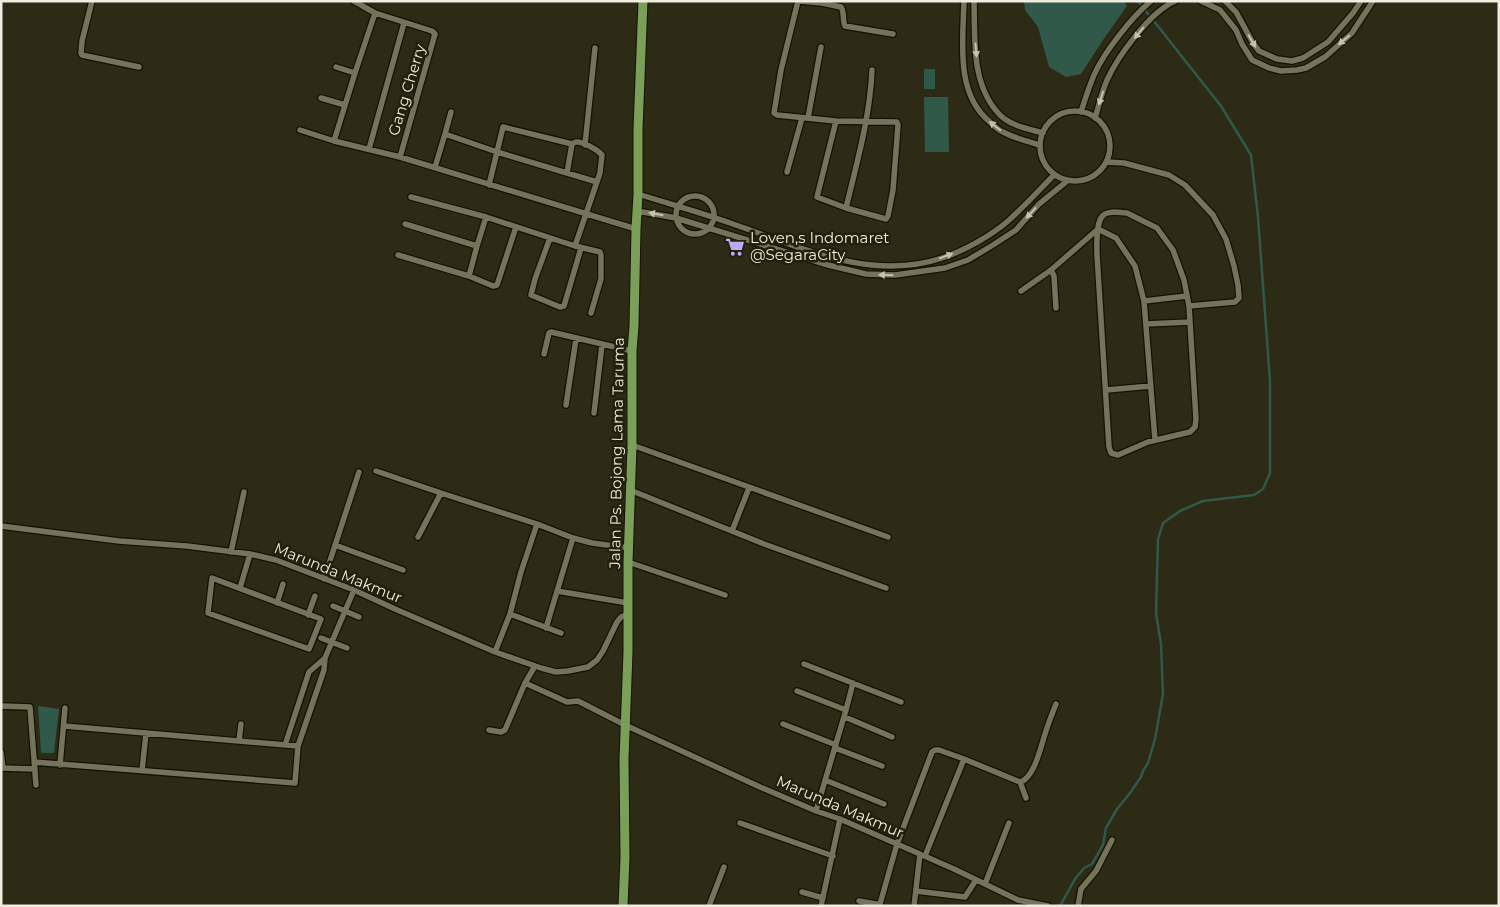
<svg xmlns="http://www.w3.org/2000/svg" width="1500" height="907" font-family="Montserrat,sans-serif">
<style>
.water{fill:#30594a}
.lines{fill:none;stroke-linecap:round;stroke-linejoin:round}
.stream{stroke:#30594a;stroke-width:2.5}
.street-casing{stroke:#151202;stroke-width:8}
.primary-casing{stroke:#151202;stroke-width:11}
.street{stroke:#76735c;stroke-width:5.5}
.primary{stroke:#7b9e59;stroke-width:9}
.oneway{fill:#c4c2b2}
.labels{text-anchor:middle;stroke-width:5;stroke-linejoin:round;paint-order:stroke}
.street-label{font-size:15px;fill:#eeede0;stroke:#23200c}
.poi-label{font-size:15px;fill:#eeede0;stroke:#23200c;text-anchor:start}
</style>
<rect width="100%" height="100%" fill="#2d2a16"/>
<path class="water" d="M 1024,1 L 1124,1 L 1127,6 L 1103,40 L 1081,74 L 1066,77 L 1049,67 L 1038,27 L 1025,10 Z
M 924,69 L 935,69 L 935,89 L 924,89 Z
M 924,97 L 948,97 L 949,152 L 925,152 Z
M 38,706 L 59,709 L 54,753 L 41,753 Z"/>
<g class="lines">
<path class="stream" d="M 1060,906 L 1075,879 L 1084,868 L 1092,864 L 1103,845 L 1106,828 L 1117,809 L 1130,793 L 1141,777 L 1143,771 L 1148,763 L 1155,739 L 1163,694 L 1161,644 L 1156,613 L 1158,539 L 1163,523 L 1180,511 L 1203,501 L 1254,495 L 1263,489 L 1270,473 L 1270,381 L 1258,217 L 1251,155 L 1221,106 L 1138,1"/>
<g class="street-casing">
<path id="street" d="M 92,1 L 82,41 L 81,53 L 82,55 L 139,67
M 354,1 L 375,13 L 432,31 L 435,34 L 400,157
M 798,1 L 781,70 L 774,113 L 777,115 L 836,121 L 897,122 L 898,125 L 893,190 L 888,216 L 886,219 L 846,208 L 817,197 L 836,121
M 800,1 L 822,3 L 841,7 C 845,13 842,20 845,26 L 893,34
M 964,1 C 963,41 955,94 990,122 C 994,126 998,130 1003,132 C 1014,138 1027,141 1039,145
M 974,1 C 975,39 971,86 1000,115 C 1011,126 1029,129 1043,133
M 1201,1 L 1220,10 L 1236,30 L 1242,44 L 1252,60 L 1269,68 L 1281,71 L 1297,70 L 1306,68 L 1325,57 L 1352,33 L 1373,1
M 1225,1 L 1236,12 L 1253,43 L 1259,51 L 1277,59 L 1292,61 L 1303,58 L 1328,42 L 1353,13 L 1361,1
M 336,67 L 355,73
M 321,98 L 345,105
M1040 146a35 35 0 1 1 70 0a35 35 0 1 1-70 0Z
M 1081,112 C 1085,99 1089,87 1094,75 C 1104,52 1132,17 1151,1
M 808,118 L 821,47
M 1095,118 C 1099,105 1102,92 1107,80 C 1118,56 1150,12 1175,1
M 300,130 L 334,141 L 400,157 L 636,229
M 445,134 L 451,112
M 334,141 L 355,73 L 375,13
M 585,145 L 595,48
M 369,149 L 404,23
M 1107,162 L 1124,163 L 1169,175 L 1185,185 L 1213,215 L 1226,239 L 1234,266 L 1238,285 L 1239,298 L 1235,302 L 1189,306
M 435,167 L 445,134 L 497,152 L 597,182
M 787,172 L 802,118
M 567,173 L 572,144 C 573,144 574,142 576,142 C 582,141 598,150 602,155 L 600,173 L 575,246
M 489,185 L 503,127 L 572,144
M 638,194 C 670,204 702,213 733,224 C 800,247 871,282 942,258 C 964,251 992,235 1008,221 C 1025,206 1039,190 1054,175
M676 215a19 19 0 1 1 38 0a19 19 0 1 1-38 0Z
M 411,197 L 486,217 L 575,246 L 600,252 L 601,255 L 601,279 L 591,313
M 846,208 C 857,162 870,117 872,70
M 1114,212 L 1127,213 L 1157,228 L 1173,250 L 1184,280 L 1189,306 L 1196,419 L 1195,427 L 1190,432 L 1148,442 L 1118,455 L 1111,453 L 1109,447 L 1097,255 C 1097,245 1095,219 1105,214 C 1106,213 1113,212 1114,212 Z
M 637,213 L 643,212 L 676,218 L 828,265 L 866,274 L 895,275 L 945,268 L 968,260 L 993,245 L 1016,230 L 1039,204 L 1067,181
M 405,224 L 477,246 L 486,217
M 550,238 L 535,279 L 531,295 L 560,307 L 564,306 L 581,248
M 398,255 L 469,276 L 477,246
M 1051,270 L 1054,276 L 1056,308
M 469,276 L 493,286 L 497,285 L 516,227
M 1021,291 L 1051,270 L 1098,229 L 1116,238 L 1135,266 L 1144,301 L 1155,440
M 1144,301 L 1187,296
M 1146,324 L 1190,322
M 544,354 L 549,333 L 551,332 L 632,351
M 1106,390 L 1151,386
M 566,405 L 576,339
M 594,413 L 602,345
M 632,445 L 888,537
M 376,471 L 441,493
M 630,490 L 764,544 L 886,588
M 1,526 L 119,541 L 187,546 L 250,554 L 276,560 L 354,590 L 395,609 L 495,652 L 541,668 L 556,672 L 568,671 L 588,667 L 597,660 L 603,651 L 617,622 L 621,617 L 628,614
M 732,531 L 749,488
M 418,537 L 441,493 L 537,524 L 573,538 L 592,543 L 629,548
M 335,545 L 403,570
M 231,552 L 244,492
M 628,562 L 725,595
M 212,578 L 321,619 L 309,649 L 208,613 Z
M 324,579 L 359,472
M 240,588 L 250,554
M 557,591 L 628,603
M 277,603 L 283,584
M 333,606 L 359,617
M 510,614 L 561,633
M 308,615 L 315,596
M 546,628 L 573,538
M 321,638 L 347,648
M 495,652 L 510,614 L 521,572 L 537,524
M 804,664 L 901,702
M 525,683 L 567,702 L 578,701 L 625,725 L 760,787 L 816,811 L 840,819 L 954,869 L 1018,900 L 1048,906
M 797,691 L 846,710 L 816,811
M 1,706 L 30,707 L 36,785
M 846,710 L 853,683
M 845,717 L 892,737
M 783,724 L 836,745
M 64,726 L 298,746
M 489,730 L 501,732 L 505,730 L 525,683 L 535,666
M 239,741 L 241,724
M 285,745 L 309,672 L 325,658
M 835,748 L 882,766
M 1,752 L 3,768
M 34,762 L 295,783 L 298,746 L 324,670 L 325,658 L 354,590
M 60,765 L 65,708
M 1,768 L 35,769
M 142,771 L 146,733
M 825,780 L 884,804
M 1020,782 L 1026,798
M 740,823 L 833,856
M 925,856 L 964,759 L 1020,782 C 1034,779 1041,746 1045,734 C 1048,724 1052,714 1056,704
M 985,884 L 1009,823
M 916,891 L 965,897 L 976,880
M 802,892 L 823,898
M 859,901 L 876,904 L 880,904 L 897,844 L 932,752 L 935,750 L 939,750 L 964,759
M 709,906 L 724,867
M 821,906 L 840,819
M 914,906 L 920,854
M 1078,906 L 1081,889 L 1096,871 L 1112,840"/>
</g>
<g class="primary-casing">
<path id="primary" d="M 623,906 L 625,858 L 624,759 L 628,652 L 628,562 L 632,445 L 632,351 L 634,326 L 636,229 L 638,194 L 638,129 L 643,1"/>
</g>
<use href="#street" class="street"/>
<use href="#primary" class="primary"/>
</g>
<defs><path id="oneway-solid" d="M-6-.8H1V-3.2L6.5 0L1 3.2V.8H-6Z" transform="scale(1.25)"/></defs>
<g class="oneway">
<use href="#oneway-solid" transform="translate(1139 33) rotate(129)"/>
<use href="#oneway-solid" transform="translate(1344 40) rotate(140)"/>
<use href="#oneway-solid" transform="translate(1252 41) rotate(59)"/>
<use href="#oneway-solid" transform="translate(976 50) rotate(85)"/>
<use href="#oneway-solid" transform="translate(1101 98) rotate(108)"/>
<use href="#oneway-solid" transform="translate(995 126) rotate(-141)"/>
<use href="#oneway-solid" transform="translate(1031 213) rotate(132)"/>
<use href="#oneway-solid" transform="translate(656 214) rotate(-170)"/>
<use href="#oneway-solid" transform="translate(946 256) rotate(-21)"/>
<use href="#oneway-solid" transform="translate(886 275) rotate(-179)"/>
</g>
<defs>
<g id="supermarket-bare" transform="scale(1.5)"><path d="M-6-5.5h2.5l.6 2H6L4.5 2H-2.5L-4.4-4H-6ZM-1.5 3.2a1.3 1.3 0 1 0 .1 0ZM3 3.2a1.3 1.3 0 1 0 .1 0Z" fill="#bcaaf6" stroke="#23200c" stroke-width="2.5" paint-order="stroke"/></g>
</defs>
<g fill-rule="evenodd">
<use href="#supermarket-bare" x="735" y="247"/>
</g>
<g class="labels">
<g class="street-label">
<text transform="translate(407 90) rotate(-73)" y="5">Gang Cherry</text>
<text transform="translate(617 453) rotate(-89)" y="5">Jalan Ps. Bojong Lama Taruma</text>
<text transform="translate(338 573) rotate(22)" y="5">Marunda Makmur</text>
<text transform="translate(840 807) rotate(23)" y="5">Marunda Makmur</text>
</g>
<g class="poi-label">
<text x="750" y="243">Loven,s Indomaret<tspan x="750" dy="17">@SegaraCity</tspan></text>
</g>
</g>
<rect width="1500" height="907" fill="none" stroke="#eeede0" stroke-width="5"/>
</svg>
